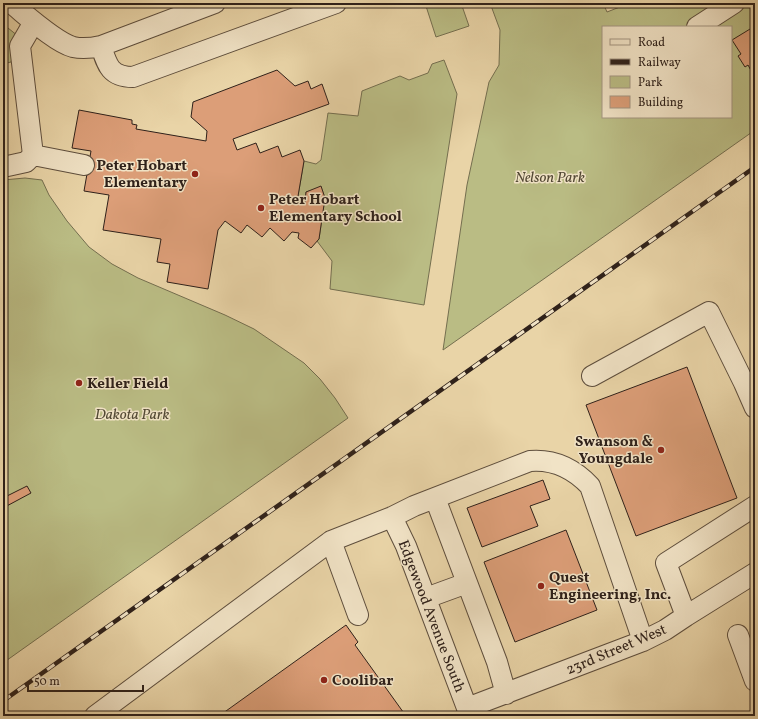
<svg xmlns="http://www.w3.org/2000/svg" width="758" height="719" font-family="Vollkorn,serif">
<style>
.green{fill:#babc84;stroke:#746e4f;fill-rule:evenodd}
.building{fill:#dc9e78;stroke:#2f211a}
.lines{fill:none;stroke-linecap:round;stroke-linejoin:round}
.minor-casing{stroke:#5e4e3d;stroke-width:22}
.minor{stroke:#f1e3c6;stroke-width:20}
.rail-casing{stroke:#2f211a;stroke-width:4.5}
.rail{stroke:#f1e3c6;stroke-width:3;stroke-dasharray:9;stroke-linecap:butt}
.poi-dot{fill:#8f2418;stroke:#f1e3c6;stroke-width:1.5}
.labels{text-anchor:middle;stroke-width:3;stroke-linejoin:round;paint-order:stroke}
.poi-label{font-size:15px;font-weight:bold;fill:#2f211a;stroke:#f1e3c6;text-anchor:start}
.park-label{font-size:15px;font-style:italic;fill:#524834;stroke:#f1e3c6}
.street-label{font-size:15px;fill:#2f211a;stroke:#f1e3c6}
</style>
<rect width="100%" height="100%" fill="#e9d4a7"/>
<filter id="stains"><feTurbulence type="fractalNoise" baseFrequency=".005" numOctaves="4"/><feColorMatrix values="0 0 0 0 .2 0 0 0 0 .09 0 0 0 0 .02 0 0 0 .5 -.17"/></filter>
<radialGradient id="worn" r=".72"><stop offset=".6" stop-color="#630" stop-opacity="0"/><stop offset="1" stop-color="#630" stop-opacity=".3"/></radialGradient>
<path class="green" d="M 425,3 L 461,3 L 469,26 L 436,37 Z
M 490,3 L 603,3 L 607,12 L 630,3 L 755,3 L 755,130 L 443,350 L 467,185 L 489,82 L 499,65 L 500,30 ZM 603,27 L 731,27 L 731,117 L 603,117 Z
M 3,24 L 18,36 L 11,62 L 3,64 Z
M 444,60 L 457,94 L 424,305 L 330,289 L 332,261 L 317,241 L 319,239 L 325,198 L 321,187 L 306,192 L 305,203 L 297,202 L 304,161 L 316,164 L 321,160 L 328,113 L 358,116 L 362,91 L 400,76 L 409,80 L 428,73 L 432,64 Z
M 25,178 L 42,180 L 49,195 L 67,221 L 89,247 L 112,264 L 138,278 L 225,315 L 254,329 L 304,363 L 320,379 L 335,398 L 348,418 L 3,663 L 3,180 Z"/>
<path class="building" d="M 755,26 L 755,75 L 754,76 L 748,65 L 745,67 L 738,56 L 741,54 L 732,40 Z
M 277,70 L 295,86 L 308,81 L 311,89 L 322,84 L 329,104 L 233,139 L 237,150 L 256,143 L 260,153 L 278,146 L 282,157 L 300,150 L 304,161 L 297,202 L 305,203 L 306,192 L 321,186 L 325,198 L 319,239 L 311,248 L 298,238 L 299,233 L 292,232 L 284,241 L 270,228 L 262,237 L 247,225 L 241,233 L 225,221 L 218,230 L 208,289 L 167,282 L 170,264 L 157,262 L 161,239 L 103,230 L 109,195 L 84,191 L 91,151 L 72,148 L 79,110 L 132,120 L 132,124 L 137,125 L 136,129 L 206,141 L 207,131 L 191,117 L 193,102 Z
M 687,367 L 737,498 L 636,536 L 586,405 Z
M 543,480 L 550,499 L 530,506 L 538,526 L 482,547 L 467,508 Z
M 27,486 L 31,493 L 3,508 L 3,498 Z
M 566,530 L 597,610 L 515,642 L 484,562 Z
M 346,625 L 358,642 L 355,645 L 406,716 L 219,716 Z"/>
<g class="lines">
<g class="minor-casing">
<path id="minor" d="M 11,3 C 26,15 55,42 73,47 C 82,49 92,48 101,46 L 215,3
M 697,27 L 734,3
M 101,46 C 107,65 110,77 133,77 L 336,3
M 33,155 L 84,165
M 3,167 L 26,162 L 33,155 L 20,46 L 34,22
M 592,376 L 709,312 L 744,383 L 755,408
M 435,498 L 497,662 L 506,694
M 392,517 L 406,546 L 470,716
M 331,541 L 358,615
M 426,598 L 467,583
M 686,616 L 666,563 L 755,506
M 738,635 L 755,681
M 467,708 L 643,641 L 665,630 L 686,616 L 755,573
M 95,716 L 331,541 L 392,517 L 414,506 L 530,461 C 554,459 574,469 590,486 L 643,641"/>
</g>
<use href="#minor" class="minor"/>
<g class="rail-casing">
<path id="rail" d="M 3,701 L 755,167"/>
</g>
<use href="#rail" class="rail"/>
</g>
<g class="poi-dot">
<circle cx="195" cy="174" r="4"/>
<circle cx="261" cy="208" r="4"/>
<circle cx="79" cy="383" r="4"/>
<circle cx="661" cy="450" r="4"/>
<circle cx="541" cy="586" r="4"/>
<circle cx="324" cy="680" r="4"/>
</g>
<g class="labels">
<g class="poi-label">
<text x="187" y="170" text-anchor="end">Peter Hobart<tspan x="187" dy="17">Elementary</tspan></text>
<text x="269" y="204">Peter Hobart<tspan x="269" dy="17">Elementary School</tspan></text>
<text x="87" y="388">Keller Field</text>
<text x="653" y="446" text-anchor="end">Swanson &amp;<tspan x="653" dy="17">Youngdale</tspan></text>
<text x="549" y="582">Quest<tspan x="549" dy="17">Engineering, Inc.</tspan></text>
<text x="332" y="685">Coolibar</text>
</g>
<g class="park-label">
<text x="550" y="182">Nelson Park</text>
<text x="132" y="419">Dakota Park</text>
</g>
<g class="street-label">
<text transform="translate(432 616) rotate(69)" y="5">Edgewood Avenue South</text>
<text transform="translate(616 649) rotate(-23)" y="5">23rd Street West</text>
</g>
</g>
<rect width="758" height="719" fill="none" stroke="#e9d4a7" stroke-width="16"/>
<rect x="4" y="4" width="750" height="711" fill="none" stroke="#2f211a" stroke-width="2"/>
<rect x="8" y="8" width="742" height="703" fill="none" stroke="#2f211a"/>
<rect x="602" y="26" width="130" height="92" fill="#f1e3c6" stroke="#a39581"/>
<rect x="610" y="39" width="20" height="6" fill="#f1e3c6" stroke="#a39581"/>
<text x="638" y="46" font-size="12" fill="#2f211a">Road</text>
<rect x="610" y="59" width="20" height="6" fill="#2f211a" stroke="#a39581"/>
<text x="638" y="66" font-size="12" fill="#2f211a">Railway</text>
<rect x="610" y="76" width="20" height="12" fill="#babc84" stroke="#a39581"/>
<text x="638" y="86" font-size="12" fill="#2f211a">Park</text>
<rect x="610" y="96" width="20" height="12" fill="#dc9e78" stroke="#a39581"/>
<text x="638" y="106" font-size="12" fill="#2f211a">Building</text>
<path d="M28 685v6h115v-6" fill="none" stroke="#2f211a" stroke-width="2"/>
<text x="34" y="685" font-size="12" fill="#2f211a" stroke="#f1e3c6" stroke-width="3" paint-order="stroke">50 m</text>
<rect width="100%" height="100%" filter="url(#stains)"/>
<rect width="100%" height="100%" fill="url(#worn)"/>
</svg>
